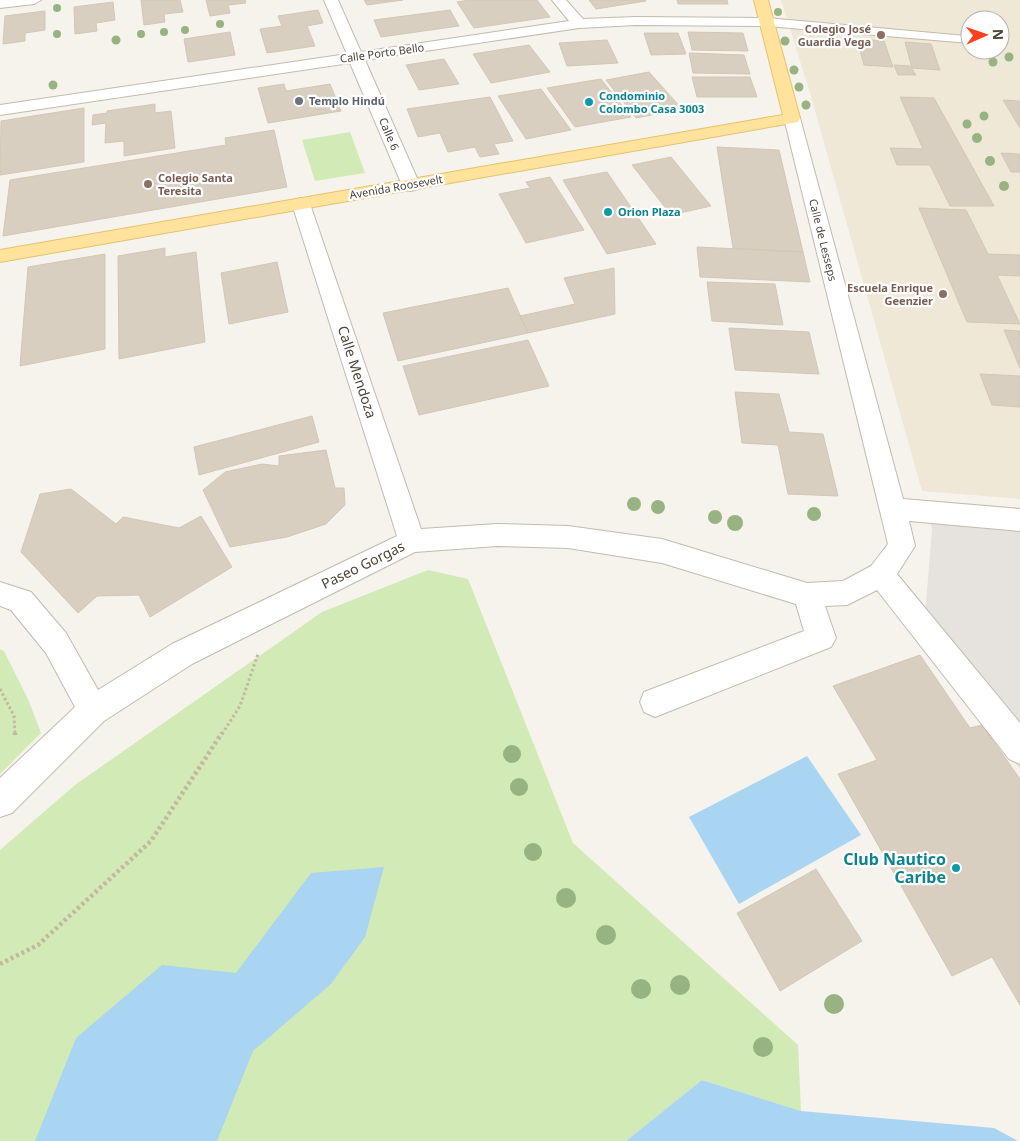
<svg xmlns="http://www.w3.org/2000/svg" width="1020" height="1141" font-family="'Noto Sans',sans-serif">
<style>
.industrial{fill:#e6e2dd}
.education{fill:#efe8d6;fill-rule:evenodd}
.green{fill:#d2eab5}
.water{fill:#a9d4f2}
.building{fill:#d8cfc1;stroke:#d3c7b4}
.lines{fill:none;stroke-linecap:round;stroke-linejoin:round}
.minor-casing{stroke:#c2bbae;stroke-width:2}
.major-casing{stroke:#e6c16a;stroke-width:2}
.path-far1{stroke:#c4b79f;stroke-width:3;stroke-dasharray:2.5 2.5;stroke-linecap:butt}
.path{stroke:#c4b79f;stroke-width:4.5;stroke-dasharray:3 3;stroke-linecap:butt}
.minor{fill:#fff;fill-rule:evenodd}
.major{fill:#ffe39c;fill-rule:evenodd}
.tree{fill:#97b381}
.education-dot{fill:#8d6e63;stroke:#fff;stroke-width:2}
.worship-dot{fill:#6b7280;stroke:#fff;stroke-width:2}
.culture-dot{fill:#0f9aa8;stroke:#fff;stroke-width:2}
.labels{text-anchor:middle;stroke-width:4.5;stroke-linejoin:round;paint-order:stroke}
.far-education-label{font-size:11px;font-weight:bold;fill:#785e54;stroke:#fff;text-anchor:end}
.far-street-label{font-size:11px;fill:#4b4439;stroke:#fff}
.far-culture-label{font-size:11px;font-weight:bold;fill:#0d838f;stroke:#fff;text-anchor:start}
.far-worship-label{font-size:11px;font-weight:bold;fill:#5b616d;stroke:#fff;text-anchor:start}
.street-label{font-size:14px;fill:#4b4439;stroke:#fff}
.near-culture-label{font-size:16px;font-weight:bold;fill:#0d838f;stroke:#fff;text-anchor:end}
</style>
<rect width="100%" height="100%" fill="#f6f3ec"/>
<path class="industrial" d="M 925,500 L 1020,508 L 1020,769 L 923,640 L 932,529 Z"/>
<path class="education" d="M 781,0 L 1020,0 L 1020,499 L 922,491 L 810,93 ZM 970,20 L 1000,20 L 1000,50 L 970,50 Z"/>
<path class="green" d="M 350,132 L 365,173 L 315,181 L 302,140 Z
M 428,570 L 468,579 L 573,843 L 798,1045 L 801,1111 L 702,1080 L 626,1141 L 0,1141 L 0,850 L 75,785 L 322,612 Z
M 0,649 L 4,651 L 28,699 L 41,733 L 0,774 Z"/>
<path class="water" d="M 807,756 L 861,835 L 739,904 L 689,817 Z
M 384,867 L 365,937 L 331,984 L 253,1051 L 217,1141 L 35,1141 L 76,1038 L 162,965 L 236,973 L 311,873 Z
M 702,1080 L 801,1111 L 994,1128 L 1018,1141 L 626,1141 Z"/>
<path class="building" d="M 141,0 L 180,0 L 183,12 L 164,14 L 165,22 L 144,25 Z
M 206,0 L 245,0 L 246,3 L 228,5 L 230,13 L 210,16 Z
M 364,0 L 403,0 L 367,5 Z
M 470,0 L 537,0 L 550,17 L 474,28 L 457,2 Z
M 589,0 L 644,0 L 646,1 L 596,9 Z
M 677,0 L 727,0 L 728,4 L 678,4 Z
M 113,2 L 115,20 L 96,23 L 97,31 L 75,34 L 74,7 Z
M 318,10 L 323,23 L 307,26 L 315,46 L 267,53 L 260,29 L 282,26 L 278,16 Z
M 450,10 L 459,26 L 381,37 L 374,20 Z
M 45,11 L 45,30 L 25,33 L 25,41 L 3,44 L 5,16 Z
M 230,32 L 235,55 L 188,62 L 184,39 Z
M 688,32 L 743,33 L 748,51 L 692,50 Z
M 644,33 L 678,33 L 686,54 L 651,55 Z
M 857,39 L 884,41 L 893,67 L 864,65 Z
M 607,40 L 618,63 L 567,66 L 559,43 Z
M 905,42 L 931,44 L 940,70 L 912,68 Z
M 529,45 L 550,72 L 491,83 L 473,54 Z
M 689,53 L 744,55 L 750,74 L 693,73 Z
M 444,59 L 459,84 L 419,90 L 406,65 Z
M 894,65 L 910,66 L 916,75 L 898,75 Z
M 649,72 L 682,109 L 636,118 L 606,80 Z
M 692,77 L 750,77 L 757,97 L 697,97 Z
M 601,79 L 631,117 L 575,127 L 547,88 Z
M 284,84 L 286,91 L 330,84 L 341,111 L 268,123 L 258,88 Z
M 541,89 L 571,130 L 526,139 L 498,96 Z
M 490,97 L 513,141 L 494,144 L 499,154 L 480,157 L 475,147 L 448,152 L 440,133 L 418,137 L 407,109 Z
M 900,97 L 934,98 L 994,206 L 950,206 L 930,165 L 897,165 L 890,148 L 923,149 Z
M 1003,100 L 1020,101 L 1020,128 Z
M 155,104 L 155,113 L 171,111 L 175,148 L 124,156 L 124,141 L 105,143 L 106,123 L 92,125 L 93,115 L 107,113 L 107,111 Z
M 84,108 L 84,162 L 0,175 L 1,121 Z
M 274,130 L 287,187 L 3,236 L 10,180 L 226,145 L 225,138 Z
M 717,147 L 779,150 L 803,252 L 733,248 Z
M 1001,153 L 1020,154 L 1020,172 L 1011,172 Z
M 671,157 L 711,206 L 671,215 L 632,165 Z
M 607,172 L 656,244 L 607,254 L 563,180 Z
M 550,177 L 584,230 L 526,243 L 499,194 L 530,188 L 526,182 Z
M 919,208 L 966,210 L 988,254 L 1020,255 L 1020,276 L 997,275 L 1020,324 L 967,322 Z
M 697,247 L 803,252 L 810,282 L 700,277 Z
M 165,248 L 165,257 L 196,252 L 205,342 L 119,359 L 118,256 Z
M 105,254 L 105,349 L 20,366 L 28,267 Z
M 277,262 L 288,312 L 229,324 L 221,273 Z
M 614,268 L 615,314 L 528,333 L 520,316 L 575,304 L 564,278 Z
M 707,282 L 775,284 L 783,325 L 712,321 Z
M 508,288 L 528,333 L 398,361 L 383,313 Z
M 729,328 L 809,332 L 819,374 L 735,370 Z
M 1004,330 L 1020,331 L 1020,368 Z
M 528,340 L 549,386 L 419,415 L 403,366 Z
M 980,374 L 1020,376 L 1020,407 L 992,405 Z
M 735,392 L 779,394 L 789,432 L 823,434 L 838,496 L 788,494 L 778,445 L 742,443 Z
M 312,416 L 319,442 L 199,475 L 194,447 Z
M 326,450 L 335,488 L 344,488 L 345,505 L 326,524 L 287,537 L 230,547 L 203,490 L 225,472 L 262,464 L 279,466 L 279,456 Z
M 71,489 L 116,524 L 123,517 L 179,528 L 201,516 L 232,567 L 150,617 L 139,595 L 97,596 L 78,613 L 21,552 L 40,494 Z
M 920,655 L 970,728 L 982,725 L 1020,779 L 1020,1005 L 992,957 L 952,976 L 838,774 L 877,760 L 833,686 Z
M 816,869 L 862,941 L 780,991 L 737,913 Z"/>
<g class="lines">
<g class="minor-casing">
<path id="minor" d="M 0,0 L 41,0 L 34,4 L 0,8 Z
M 324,0 L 338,0 L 361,52 L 569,21 L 552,0 L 566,0 L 583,19 L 636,17 L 767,18 L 966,36 L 970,37 L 970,43 L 767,26 L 636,25 L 579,28 L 365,60 L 420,185 L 418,189 L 411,191 L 404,189 L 402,185 L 350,63 L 0,115 L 0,105 L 347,54 Z
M 792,113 L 798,114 L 800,118 L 903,499 L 1020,509 L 1020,531 L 909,521 L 915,546 L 897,574 L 1020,723 L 1020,764 L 1009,759 L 877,590 L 847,605 L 825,606 L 836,638 L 831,647 L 655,717 L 644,712 L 640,702 L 644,692 L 804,631 L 796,604 L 662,563 L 568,548 L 497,546 L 415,552 L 192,664 L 104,721 L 12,813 L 0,817 L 0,778 L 75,707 L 46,653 L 11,610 L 0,606 L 0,582 L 31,592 L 66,633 L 98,690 L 172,644 L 397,536 L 292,204 L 294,200 L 301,198 L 308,200 L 310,204 L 421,529 L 497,524 L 568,526 L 662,539 L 807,583 L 843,581 L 871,566 L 888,544 L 784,118 L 786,114 Z"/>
</g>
<g class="major-casing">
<path id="major" d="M 754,0 L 768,0 L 800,118 L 798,122 L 0,262 L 0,250 L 783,115 Z"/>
</g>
<path class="path-far1" d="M 0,689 L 14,716 L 15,734
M 222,734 L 240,706 L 258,654"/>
<path class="path" d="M 15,733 L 15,735
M 0,964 L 38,945 L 151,841 L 222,733"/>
<use href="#minor" class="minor"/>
<use href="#major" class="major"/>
</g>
<g class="tree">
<circle cx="57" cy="8" r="4"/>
<circle cx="778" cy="12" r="4"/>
<circle cx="220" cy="24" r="4"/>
<circle cx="185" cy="30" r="4"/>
<circle cx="164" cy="32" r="4"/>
<circle cx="57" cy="34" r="4"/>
<circle cx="141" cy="34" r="4"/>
<circle cx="116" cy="40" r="4.5"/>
<circle cx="785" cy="41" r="4.5"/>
<circle cx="1009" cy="57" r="4.5"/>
<circle cx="993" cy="62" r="4.5"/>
<circle cx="794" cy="70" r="4.5"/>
<circle cx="53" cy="85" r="4.5"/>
<circle cx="799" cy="87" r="4.5"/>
<circle cx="806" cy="105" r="4.5"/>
<circle cx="984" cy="116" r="4.5"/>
<circle cx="967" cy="124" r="4.5"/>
<circle cx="977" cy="138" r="5"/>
<circle cx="990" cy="161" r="5"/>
<circle cx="1004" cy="186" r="5"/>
<circle cx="634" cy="504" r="7"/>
<circle cx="658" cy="507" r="7"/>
<circle cx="814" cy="514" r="7"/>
<circle cx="715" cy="517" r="7"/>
<circle cx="735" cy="523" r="8"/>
<circle cx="512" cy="754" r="9"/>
<circle cx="519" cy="787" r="9"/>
<circle cx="533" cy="852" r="9"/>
<circle cx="566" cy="898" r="10"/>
<circle cx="606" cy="935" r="10"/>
<circle cx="680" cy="985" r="10"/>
<circle cx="641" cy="989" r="10"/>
<circle cx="834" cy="1004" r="10"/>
<circle cx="763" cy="1047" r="10"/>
</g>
<g class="education-dot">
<circle cx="881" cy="35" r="5"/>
<circle cx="148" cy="184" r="5"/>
<circle cx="943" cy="294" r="5"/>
</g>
<circle class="worship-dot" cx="299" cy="101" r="5"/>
<g class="culture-dot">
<circle cx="589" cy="102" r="5"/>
<circle cx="608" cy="212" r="5"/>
<circle cx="956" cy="868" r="5"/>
</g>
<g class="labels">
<g class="far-education-label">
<text x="871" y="33">Colegio José<tspan x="871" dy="13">Guardia Vega</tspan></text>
<text x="158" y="182" text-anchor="start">Colegio Santa<tspan x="158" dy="13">Teresita</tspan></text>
<text x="933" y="292">Escuela Enrique<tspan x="933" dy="13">Geenzier</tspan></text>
</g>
<g class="far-street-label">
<text transform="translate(382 53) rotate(-8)" y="4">Calle Porto Bello</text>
<text transform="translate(389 134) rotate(67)" y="4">Calle 6</text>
<text transform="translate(396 187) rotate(-10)" y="4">Avenida Roosevelt</text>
<text transform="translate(823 240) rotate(76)" y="4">Calle de Lesseps</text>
</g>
<g class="far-culture-label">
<text x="599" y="100">Condominio<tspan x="599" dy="13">Colombo Casa 3003</tspan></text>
<text x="618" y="216">Orion Plaza</text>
</g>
<g class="far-worship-label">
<text x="309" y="105">Templo Hindú</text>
</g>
<g class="street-label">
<text transform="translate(357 372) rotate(72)" y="5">Calle Mendoza</text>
<text transform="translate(363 565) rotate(-26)" y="5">Paseo Gorgas</text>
</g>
<g class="near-culture-label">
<text x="946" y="865">Club Nautico<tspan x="946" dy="18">Caribe</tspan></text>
</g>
</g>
<g transform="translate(985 35) rotate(88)"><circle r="24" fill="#ffffff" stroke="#b7b4b0"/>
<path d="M0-4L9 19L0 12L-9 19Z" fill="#fc3f1d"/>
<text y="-8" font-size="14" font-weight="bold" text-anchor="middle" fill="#4b4439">N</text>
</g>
</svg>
